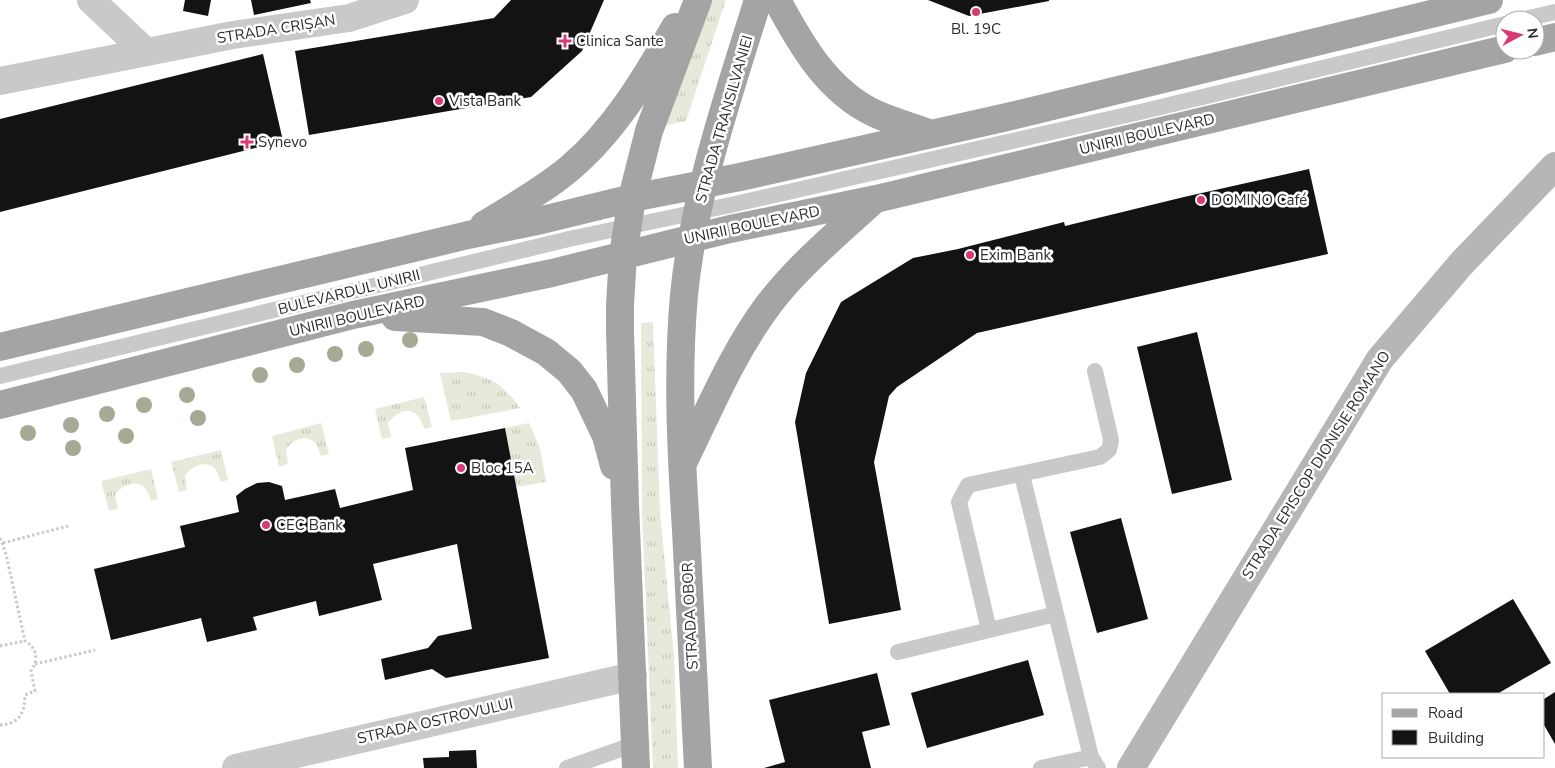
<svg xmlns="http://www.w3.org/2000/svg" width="1555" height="768" font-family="'Nunito Sans',sans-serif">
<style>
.grass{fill:url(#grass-tufts)}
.building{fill:#131313}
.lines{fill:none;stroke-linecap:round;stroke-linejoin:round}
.path{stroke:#c9c9c9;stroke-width:3;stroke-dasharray:2.5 2.5;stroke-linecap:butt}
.lane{stroke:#c9c9c9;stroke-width:16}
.street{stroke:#c9c9c9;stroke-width:28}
.secondary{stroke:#b6b6b6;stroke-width:28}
.primary{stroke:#a4a4a4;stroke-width:28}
.tree{fill:#a5aa94}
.poi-dot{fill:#d83977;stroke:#fff;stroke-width:2}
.labels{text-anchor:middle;stroke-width:5;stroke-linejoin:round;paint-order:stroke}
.street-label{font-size:15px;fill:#2c2c2c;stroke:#fff}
.poi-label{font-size:15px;fill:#2c2c2c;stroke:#fff;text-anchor:start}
</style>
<defs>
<pattern id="grass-tufts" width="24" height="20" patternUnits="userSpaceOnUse" patternTransform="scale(1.25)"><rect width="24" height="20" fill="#e7e9da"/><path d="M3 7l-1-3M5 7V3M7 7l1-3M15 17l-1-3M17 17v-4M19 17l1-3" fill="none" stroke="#c6c8bb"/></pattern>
</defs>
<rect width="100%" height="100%" fill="#fff"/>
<path class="grass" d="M 709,0 L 726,0 L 686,121 L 664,126 Z
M 653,322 L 660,513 L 674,656 L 678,768 L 653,768 L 642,514 L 641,323 Z
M 464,372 C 495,379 501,383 520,408 L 451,421 L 440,373 Z
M 424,397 L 432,427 L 425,429 C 422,424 421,418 416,414 C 407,406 394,414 388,423 L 391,437 L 382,439 L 375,409 Z
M 321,423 L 329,454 L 321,456 C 319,451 318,445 313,441 C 304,434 290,441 286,450 L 288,464 L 279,467 L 272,436 Z
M 529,423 L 540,448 L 546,482 L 516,487 L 505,428 Z
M 221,450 L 228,480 L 221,482 C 219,477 218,471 213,467 C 204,460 190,467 185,476 L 187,490 L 179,492 L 171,462 Z
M 151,469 L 158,499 L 151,501 C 150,497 148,492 146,489 C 138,478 121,485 115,495 L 118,509 L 109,511 L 101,481 Z"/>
<path class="building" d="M 185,0 L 211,0 L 208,16 L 183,11 Z
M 251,0 L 310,0 L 311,3 L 254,15 Z
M 511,0 L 604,0 L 582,51 L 531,97 L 309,135 L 295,51 L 494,18 Z
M 928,0 L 1049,0 L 1049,1 L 969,16 Z
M 263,54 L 283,141 L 0,212 L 0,119 Z
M 1309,169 L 1328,254 L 977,333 L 897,387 L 889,396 L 874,462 L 901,610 L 829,624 L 795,422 L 806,373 L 841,302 L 913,258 L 958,249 L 1064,222 L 1065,226 L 1184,197 Z
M 1197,332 L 1232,480 L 1172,494 L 1137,347 Z
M 505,428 L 549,658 L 446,678 L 432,669 L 385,680 L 381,659 L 428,648 L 438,636 L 472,629 L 457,544 L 373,564 L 382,600 L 319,616 L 316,601 L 253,617 L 257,630 L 207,642 L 201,618 L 111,640 L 94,569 L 185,547 L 180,526 L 239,512 L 236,496 L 245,489 L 257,483 L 269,482 L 282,486 L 285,500 L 335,489 L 340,508 L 413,490 L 405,448 Z
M 1121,518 L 1148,619 L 1097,633 L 1070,532 Z
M 1513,599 L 1551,663 L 1497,694 L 1450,694 L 1425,651 Z
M 1028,660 L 1044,715 L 927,748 L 911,693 Z
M 877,673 L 890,725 L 862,732 L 871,768 L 764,768 L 785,762 L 769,700 Z
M 1555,692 L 1555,744 L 1544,725 L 1544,699 Z
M 476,750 L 477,768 L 424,768 L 423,758 L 449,757 L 449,751 Z"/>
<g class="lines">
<path class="path" d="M 0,538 L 6,554 L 25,641 L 31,645 L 36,654 L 35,664 L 31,671 L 35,691 L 25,695 C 25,713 19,724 0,725
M 3,543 L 68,526
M 0,646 L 25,641
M 35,664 L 95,650"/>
<path class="lane" d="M 1521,20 L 1555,12
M 0,376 L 569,239 L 735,204 L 1140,112 L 1505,24
M 1022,475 L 1091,757 L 1098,768
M 989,630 L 959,502 L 968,485 L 1100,457 L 1109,450 L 1111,440 L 1095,371
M 898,652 L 1056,614
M 567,768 L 635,744
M 1041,768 L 1091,757"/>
<path class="street" d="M 91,0 L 145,51
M 0,81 L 233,35 L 349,18 L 405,0
M 236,768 L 633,676"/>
<path class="secondary" d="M 1131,768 L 1380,359 L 1461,264 L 1555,166"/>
<path class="primary" d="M 777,0 C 801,45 828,92 876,114 C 894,122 913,127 931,134
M 1535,42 L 1555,37
M 484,225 C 513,207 544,190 570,168 C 615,130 646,77 675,27
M 395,317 L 483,322 L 511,333 L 546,352 L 569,371 L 584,390 L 606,436 L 614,466
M 0,347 L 468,235 L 542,220 L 632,198 L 740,177 L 1007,117 L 1489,0
M 0,405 L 353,315 L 552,273 L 730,229 L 876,199 L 1505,49
M 684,461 C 710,408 733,352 769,304 C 799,265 838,233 874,200
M 636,768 L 625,504 L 620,331 L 620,305 L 623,255 L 632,198 L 649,131 L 698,0
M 698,768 C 694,689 690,609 686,530 C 681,452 677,373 684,295 C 694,194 728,97 758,0"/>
</g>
<g class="tree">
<circle cx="410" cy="340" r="8"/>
<circle cx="366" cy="349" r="8"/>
<circle cx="335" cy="354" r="8"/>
<circle cx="297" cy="365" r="8"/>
<circle cx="260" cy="375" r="8"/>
<circle cx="187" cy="395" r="8"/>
<circle cx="144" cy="405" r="8"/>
<circle cx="107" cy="414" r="8"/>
<circle cx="198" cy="418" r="8"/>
<circle cx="71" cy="425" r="8"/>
<circle cx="28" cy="433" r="8"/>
<circle cx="126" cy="436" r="8"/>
<circle cx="73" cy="448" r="8"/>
</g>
<g class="poi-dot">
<circle cx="976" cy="12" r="5"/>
<path d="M562.5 33.5h5v5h5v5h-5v5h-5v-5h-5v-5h5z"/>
<circle cx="439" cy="101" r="5"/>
<path d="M244.5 134.5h5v5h5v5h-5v5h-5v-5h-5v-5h5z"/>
<circle cx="1201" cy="200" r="5"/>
<circle cx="970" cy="255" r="5"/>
<circle cx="461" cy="468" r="5"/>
<circle cx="266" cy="525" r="5"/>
</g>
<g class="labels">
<g class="street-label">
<text transform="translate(276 29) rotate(-9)" y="5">STRADA CRIȘAN</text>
<text transform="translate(724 119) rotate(-74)" y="5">STRADA TRANSILVANIEI</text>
<text transform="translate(1147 134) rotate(-13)" y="5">UNIRII BOULEVARD</text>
<text transform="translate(752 225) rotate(-12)" y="5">UNIRII BOULEVARD</text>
<text transform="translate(349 292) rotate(-14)" y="5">BULEVARDUL UNIRII</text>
<text transform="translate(357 316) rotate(-13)" y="5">UNIRII BOULEVARD</text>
<text transform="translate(1316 465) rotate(-58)" y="5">STRADA EPISCOP DIONISIE ROMANO</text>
<text transform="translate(690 616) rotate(-93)" y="5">STRADA OBOR</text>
<text transform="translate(435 721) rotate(-13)" y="5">STRADA OSTROVULUI</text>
</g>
<g class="poi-label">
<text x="976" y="34" text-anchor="middle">Bl. 19C</text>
<text x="576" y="46">Clinica Sante</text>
<text x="449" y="106">Vista Bank</text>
<text x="258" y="147">Synevo</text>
<text x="1211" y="205">DOMINO Café</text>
<text x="980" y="260">Exim Bank</text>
<text x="471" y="473">Bloc 15A</text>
<text x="276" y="530">CEC Bank</text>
</g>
</g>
<rect x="1382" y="693" width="162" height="65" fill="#ffffff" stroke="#ababab"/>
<rect x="1392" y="709" width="25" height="8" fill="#a4a4a4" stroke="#ababab"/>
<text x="1428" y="718" font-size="15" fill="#2c2c2c">Road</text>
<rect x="1392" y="730" width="25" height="15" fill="#131313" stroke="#ababab"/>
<text x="1428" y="743" font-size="15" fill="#2c2c2c">Building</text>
<g transform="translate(1520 35) rotate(83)"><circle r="24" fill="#ffffff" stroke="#ababab"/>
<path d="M0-4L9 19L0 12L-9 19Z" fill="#d83977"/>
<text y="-8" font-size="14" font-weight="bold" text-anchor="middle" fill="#2c2c2c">N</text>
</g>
</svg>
